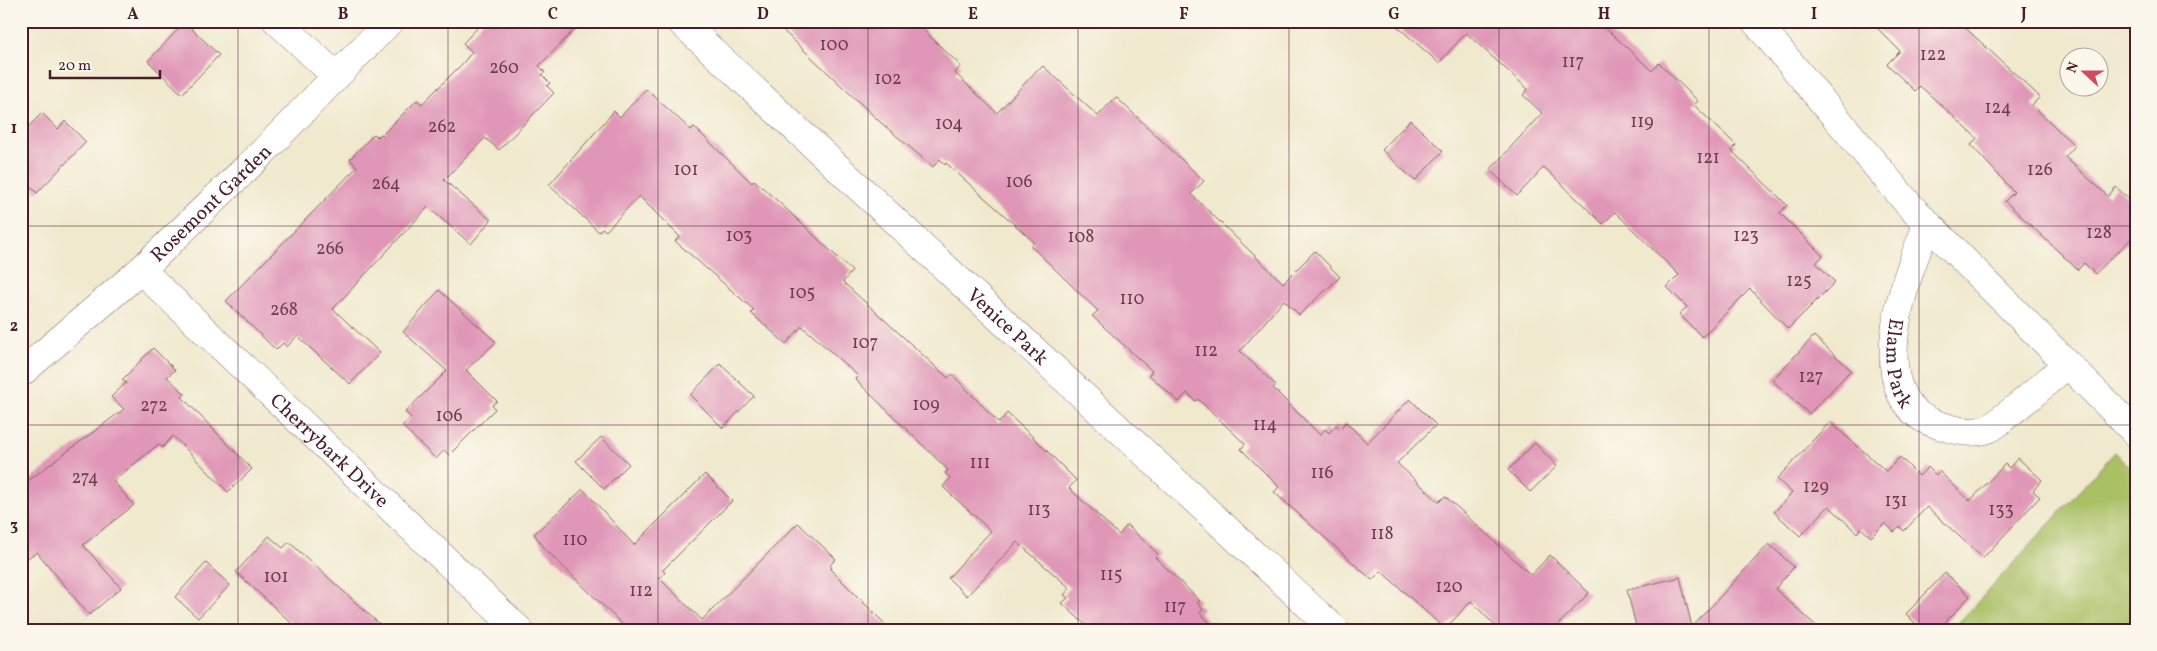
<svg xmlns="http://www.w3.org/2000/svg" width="2157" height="651" font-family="Vollkorn,serif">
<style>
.green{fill:#a9c065;stroke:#7a7048}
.building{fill:#e097b7}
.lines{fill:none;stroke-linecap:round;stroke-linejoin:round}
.minor-casing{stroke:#846664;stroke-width:29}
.tertiary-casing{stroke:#846664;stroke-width:29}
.minor{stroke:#fff;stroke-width:28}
.tertiary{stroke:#fff;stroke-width:28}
.grid{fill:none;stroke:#4a1f2b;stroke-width:1;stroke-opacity:0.55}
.labels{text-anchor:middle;stroke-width:4;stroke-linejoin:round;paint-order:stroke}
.number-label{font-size:18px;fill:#703d4e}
.street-label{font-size:20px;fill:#4a1f2b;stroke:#fbf7ec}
.neatline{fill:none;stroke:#4a1f2b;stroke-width:2}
.grid-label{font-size:16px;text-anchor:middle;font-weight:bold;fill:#4a1f2b}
</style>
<rect width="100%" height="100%" fill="#fbf7ec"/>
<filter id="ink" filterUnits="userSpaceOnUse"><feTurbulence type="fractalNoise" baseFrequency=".02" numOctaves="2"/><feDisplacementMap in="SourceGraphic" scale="10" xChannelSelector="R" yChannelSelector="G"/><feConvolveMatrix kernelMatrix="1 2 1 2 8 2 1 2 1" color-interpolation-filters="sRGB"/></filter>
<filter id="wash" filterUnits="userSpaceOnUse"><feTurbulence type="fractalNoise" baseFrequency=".0096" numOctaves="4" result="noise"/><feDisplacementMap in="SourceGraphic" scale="20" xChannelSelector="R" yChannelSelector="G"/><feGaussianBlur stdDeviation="1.12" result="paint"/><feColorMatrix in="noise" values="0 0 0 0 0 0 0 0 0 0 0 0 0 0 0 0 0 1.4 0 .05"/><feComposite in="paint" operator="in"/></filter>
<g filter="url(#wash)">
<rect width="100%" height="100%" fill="#f0e9ce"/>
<path class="green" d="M 2115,452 L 2136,473 L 2136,630 L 1952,630 Z"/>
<g id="blocks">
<path class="building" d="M 484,21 L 583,21 L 539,66 L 545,72 L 542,75 L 550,83 L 547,86 L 554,93 L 499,150 L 485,138 L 444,180 L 491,220 L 471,244 L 428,207 L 333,309 L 380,353 L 350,384 L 297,336 L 287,347 L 283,343 L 276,350 L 226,301 L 357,167 L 350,159 L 374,134 L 377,137 L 380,134 L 382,135 L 417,100 L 422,104 L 463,63 L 472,52 L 463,43 Z
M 773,21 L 914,21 L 961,66 L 955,73 L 997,113 L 1038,69 L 1039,70 L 1043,66 L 1098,116 L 1116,97 L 1204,181 L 1191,194 L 1283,283 L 1315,251 L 1340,277 L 1299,315 L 1284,300 L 1240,351 L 1276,385 L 1273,388 L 1320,435 L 1325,429 L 1329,433 L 1336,425 L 1340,428 L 1346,422 L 1367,443 L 1410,399 L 1436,425 L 1397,463 L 1439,502 L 1445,496 L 1531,575 L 1550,555 L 1589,593 L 1553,630 L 1499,630 L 1471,601 L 1445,629 L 1381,571 L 1372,580 L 1274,492 L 1279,487 L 1241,449 L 1245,444 L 1198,399 L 1196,401 L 1187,393 L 1179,402 L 1149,375 L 1152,371 L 1092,316 L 1098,311 L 1031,246 L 1034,242 L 946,163 L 945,165 L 940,159 L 933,167 L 879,121 Z
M 1391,21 L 1598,21 L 1652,71 L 1659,63 L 1698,101 L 1694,105 L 1736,145 L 1731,150 L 1787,205 L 1780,213 L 1823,256 L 1816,263 L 1835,282 L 1788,329 L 1750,289 L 1702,337 L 1679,314 L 1687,307 L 1667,287 L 1679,275 L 1615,212 L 1603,224 L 1544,167 L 1517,196 L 1490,170 L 1542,113 L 1523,95 L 1528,89 L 1466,33 L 1439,63 Z
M 1870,21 L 1958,21 L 2040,97 L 2032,105 L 2075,146 L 2065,157 L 2108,196 L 2116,187 L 2136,206 L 2136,234 L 2095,274 L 2084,263 L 2078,270 L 2005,201 L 2014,192 L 1971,145 L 1977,138 L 1920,86 L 1915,91 L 1887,64 L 1900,51 Z
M 185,22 L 219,55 L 182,94 L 148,61 Z
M 646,89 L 691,130 L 694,127 L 752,183 L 754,180 L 782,205 L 852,271 L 843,282 L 948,378 L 952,374 L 999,423 L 1007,413 L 1034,438 L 1076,480 L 1069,488 L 1119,535 L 1127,525 L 1158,554 L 1155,557 L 1200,601 L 1197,603 L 1203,609 L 1200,613 L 1217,630 L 1091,630 L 1062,603 L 1068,598 L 1064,595 L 1070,588 L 1017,542 L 967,596 L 948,578 L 991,531 L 943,487 L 950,478 L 945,473 L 948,470 L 855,379 L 858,376 L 802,326 L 786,344 L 751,313 L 754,310 L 675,241 L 680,237 L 639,196 L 606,231 L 602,228 L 599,232 L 549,185 L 614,111 L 620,117 Z
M 42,113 L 58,129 L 65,121 L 86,142 L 37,193 L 21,177 L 21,134 Z
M 1410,120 L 1443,151 L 1415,181 L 1382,150 Z
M 439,290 L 496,342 L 466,370 L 497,401 L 492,405 L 495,409 L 449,455 L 444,450 L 436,459 L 402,426 L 411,418 L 405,412 L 447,371 L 403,332 Z
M 1814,336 L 1851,370 L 1809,414 L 1772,380 Z
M 153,348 L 175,370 L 167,377 L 185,394 L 182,397 L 252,469 L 228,492 L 173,436 L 162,448 L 159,444 L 113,481 L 134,505 L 83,545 L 121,588 L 89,615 L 37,552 L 21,562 L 21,486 L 124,409 L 111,397 L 126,383 L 122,380 Z
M 720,364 L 754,396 L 723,428 L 690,395 Z
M 1830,422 L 1886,471 L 1900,457 L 1919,476 L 1928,467 L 1936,475 L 1939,471 L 1970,501 L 2005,464 L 2009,468 L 2018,458 L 2042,480 L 2033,491 L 2040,497 L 1983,558 L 1927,507 L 1904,531 L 1900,527 L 1894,532 L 1885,523 L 1871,537 L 1861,528 L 1857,533 L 1829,506 L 1800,536 L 1774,512 L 1792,493 L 1777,479 Z
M 601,437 L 629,464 L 604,489 L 576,461 Z
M 1535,443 L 1557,466 L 1530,492 L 1508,470 Z
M 705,474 L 732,501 L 663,570 L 665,573 L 659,578 L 702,620 L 798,523 L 836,559 L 830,565 L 832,568 L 830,569 L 891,630 L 628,630 L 546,550 L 534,534 L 583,489 L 634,545 Z
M 269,536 L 283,548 L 289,542 L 386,630 L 299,630 L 236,572 Z
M 1769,544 L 1794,567 L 1775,589 L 1821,630 L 1637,630 L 1627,590 L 1680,577 L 1692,627 Z
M 206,563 L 230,585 L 198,618 L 175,597 Z
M 1945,573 L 1970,596 L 1938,630 L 1922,630 L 1906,614 Z"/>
</g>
</g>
<g filter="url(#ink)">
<use href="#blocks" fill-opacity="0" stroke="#846664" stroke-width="1"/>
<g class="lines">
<g class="minor-casing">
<g id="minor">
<path d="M 277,21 L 336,76"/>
<path id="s1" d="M 680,21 L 1335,630"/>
<path d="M 1755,21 L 1910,206 L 2136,433"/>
<path id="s2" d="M 1928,224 C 1906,274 1859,399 1936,424 C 1953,430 1970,435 1988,429 C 1993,427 1999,422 2003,418 C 2026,401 2046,383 2067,364"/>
<path id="s3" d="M 141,270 L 519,630"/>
</g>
</g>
<g class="tertiary-casing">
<g id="tertiary">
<path id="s4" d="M 21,373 L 141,270 L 259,156 L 390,21"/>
</g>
</g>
<use href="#minor" class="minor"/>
<use href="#tertiary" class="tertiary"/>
</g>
</g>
<path class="grid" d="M 238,21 L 238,630M 448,21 L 448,630M 658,21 L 658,630M 868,21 L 868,630M 1078,21 L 1078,630M 1289,21 L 1289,630M 1499,21 L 1499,630M 1709,21 L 1709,630M 1919,21 L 1919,630M 21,226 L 2136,226M 21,425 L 2136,425"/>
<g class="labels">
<g class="number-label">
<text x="834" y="50">100</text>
<text x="1933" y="60">122</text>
<text x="1573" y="67">117</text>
<text x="504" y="73">260</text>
<text x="888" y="84">102</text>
<text x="1998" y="113">124</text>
<text x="1642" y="127">119</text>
<text x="949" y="129">104</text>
<text x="442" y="132">262</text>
<text x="1708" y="163">121</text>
<text x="686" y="175">101</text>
<text x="2040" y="175">126</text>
<text x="1019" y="187">106</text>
<text x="386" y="189">264</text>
<text x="2099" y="238">128</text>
<text x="739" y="241">103</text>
<text x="1746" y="241">123</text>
<text x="1081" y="242">108</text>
<text x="330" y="254">266</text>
<text x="1799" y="286">125</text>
<text x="802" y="298">105</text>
<text x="1132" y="304">110</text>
<text x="284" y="315">268</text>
<text x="865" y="348">107</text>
<text x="1206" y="356">112</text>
<text x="1811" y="382">127</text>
<text x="926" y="410">109</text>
<text x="154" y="411">272</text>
<text x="449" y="421">106</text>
<text x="1265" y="430">114</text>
<text x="980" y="468">111</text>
<text x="1322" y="478">116</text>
<text x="85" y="483">274</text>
<text x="1816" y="492">129</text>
<text x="1896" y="506">131</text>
<text x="1039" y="515">113</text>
<text x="2001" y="515">133</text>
<text x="1382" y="539">118</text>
<text x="575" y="545">110</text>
<text x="1111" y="580">115</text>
<text x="276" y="582">101</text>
<text x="1449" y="592">120</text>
<text x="641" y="596">112</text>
<text x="1175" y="612">117</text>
</g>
<g class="street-label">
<text dy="7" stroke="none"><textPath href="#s4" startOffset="255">Rosemont Garden</textPath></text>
<text dy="7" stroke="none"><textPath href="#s1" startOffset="448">Venice Park</textPath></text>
<text dy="7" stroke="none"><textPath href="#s2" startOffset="145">Elam Park</textPath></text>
<text dy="7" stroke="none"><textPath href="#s3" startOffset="261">Cherrybark Drive</textPath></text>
</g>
</g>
<rect width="2157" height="651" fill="none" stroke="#fbf7ec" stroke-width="55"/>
<g transform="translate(2084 72) rotate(291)"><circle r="24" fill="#fbf7ec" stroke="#b4a19f"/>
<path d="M0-4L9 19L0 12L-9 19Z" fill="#d1495b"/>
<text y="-8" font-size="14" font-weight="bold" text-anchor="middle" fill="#4a1f2b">N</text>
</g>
<path d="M50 70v8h110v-8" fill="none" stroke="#4a1f2b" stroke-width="2.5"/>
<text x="58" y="70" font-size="15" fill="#4a1f2b" stroke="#fbf7ec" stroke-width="4" paint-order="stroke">20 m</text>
<rect x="28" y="28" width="2102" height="596" class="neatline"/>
<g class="grid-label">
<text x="133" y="19">A</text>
<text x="343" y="19">B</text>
<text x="553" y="19">C</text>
<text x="763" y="19">D</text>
<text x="973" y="19">E</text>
<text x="1184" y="19">F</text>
<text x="1394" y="19">G</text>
<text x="1604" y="19">H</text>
<text x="1814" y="19">I</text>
<text x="2024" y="19">J</text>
<text x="14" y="133">1</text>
<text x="14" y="331">2</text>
<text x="14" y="530">3</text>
</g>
</svg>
